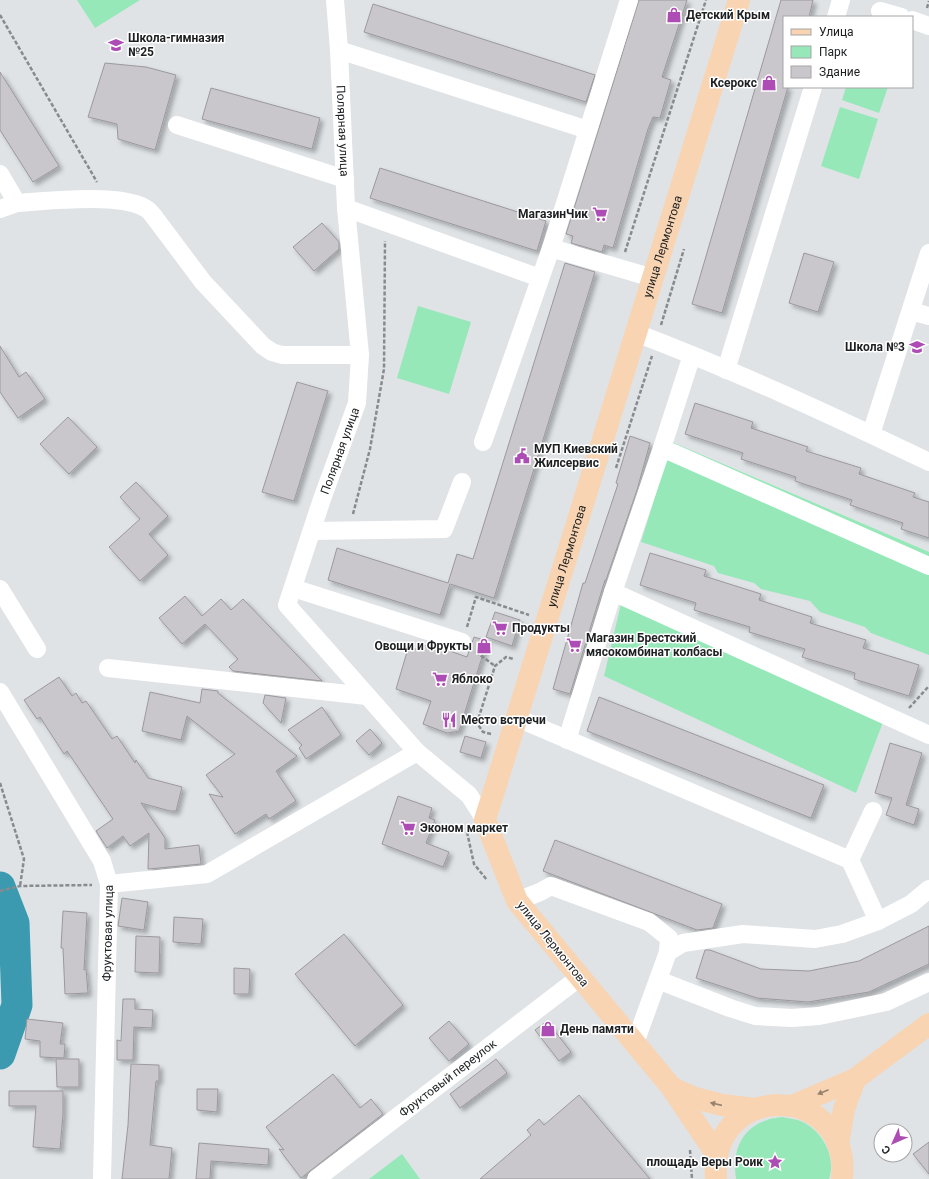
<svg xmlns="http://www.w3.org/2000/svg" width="929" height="1179" font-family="Roboto,sans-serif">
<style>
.green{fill:#96e8b9}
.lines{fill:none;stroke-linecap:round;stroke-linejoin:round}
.river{stroke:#3c9ab0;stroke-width:31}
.building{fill:#c9c7cb;stroke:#9b999d;filter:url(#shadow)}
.path{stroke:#888b8d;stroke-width:2.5;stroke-dasharray:4 2;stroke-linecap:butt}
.minor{stroke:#fff;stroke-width:18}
.major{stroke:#f8d4b2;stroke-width:22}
.oneway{fill:#958370}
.labels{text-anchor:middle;stroke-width:3;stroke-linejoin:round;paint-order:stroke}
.poi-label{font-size:12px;font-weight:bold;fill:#1d1f20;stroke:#fff;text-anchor:start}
.street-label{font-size:12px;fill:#1d1f20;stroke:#fff}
</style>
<defs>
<filter id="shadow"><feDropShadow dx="3.5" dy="3.5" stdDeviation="2" flood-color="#0004"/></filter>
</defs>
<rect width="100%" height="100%" fill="#dfe3e6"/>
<path class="green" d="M 77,0 L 140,0 L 95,28 Z
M 846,87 L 888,87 L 879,113 L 842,100 Z
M 840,107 L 878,119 L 859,179 L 821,166 Z
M 418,306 L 471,322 L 449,394 L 397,378 Z
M 672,442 L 929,552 L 929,655 L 871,633 L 865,627 L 820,612 L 810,601 L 761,589 L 754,583 L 718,573 L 714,566 L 641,542 Z
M 624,591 L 888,709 L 856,793 L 604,676 Z
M 782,1117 C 787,1118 793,1119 798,1120 C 821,1128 837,1156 829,1179 L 736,1179 C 732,1153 740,1129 767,1120 C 771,1118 777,1118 782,1117 Z
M 402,1154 L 420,1179 L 369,1179 Z"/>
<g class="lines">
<path class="river" d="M 0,887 L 14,923 L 17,1005 L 0,1054"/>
</g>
<path class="building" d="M 639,0 L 687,0 L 662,77 L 671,80 L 660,118 L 653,117 L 648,129 L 613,248 L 604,245 L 602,252 L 571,243 L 573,236 L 566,234 Z
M 781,0 L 813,0 L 809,17 L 784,17 L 784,87 L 788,87 L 722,313 L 692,304 Z
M 373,4 L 595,75 L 586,102 L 364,32 Z
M 105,63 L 146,67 L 176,75 L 155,150 L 118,139 L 117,124 L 88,117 Z
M 0,72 L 59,166 L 33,182 L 0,130 Z
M 211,88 L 320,118 L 312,149 L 202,119 Z
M 380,168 L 546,221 L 537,251 L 370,198 Z
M 322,223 L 339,242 L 339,249 L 314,271 L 293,247 Z
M 804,253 L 834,262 L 818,312 L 789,303 Z
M 565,263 L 595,272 L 494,598 L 450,584 L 440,615 L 328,580 L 337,548 L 448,583 L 457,554 L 473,559 Z
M 0,346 L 19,377 L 26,372 L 45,399 L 18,418 L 0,392 Z
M 297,382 L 328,391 L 294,501 L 262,492 Z
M 695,403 L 753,422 L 751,428 L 808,447 L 806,451 L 861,468 L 859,474 L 915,493 L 913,497 L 929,502 L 929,538 L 901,529 L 903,523 L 850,505 L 852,500 L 795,481 L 796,477 L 741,459 L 743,453 L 685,434 Z
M 68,417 L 97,447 L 69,474 L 40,444 Z
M 630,436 L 650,443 L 637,490 L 606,580 L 605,580 L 570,694 L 553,689 L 583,583 L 585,583 L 618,484 L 616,483 Z
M 136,482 L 168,516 L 149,534 L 168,555 L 140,581 L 109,547 L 140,519 L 120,497 Z
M 650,553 L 706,570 L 704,576 L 761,594 L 759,600 L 812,617 L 810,623 L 866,640 L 863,648 L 919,665 L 909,696 L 854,679 L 855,673 L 802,657 L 805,649 L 749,632 L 750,627 L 694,610 L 696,603 L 640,585 Z
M 185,596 L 202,616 L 221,599 L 231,610 L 243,599 L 322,681 L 233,671 L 229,667 L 238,659 L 205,624 L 182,644 L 159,618 Z
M 495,612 L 520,620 L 512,646 L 486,637 Z
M 474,637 L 487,641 L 459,731 L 447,733 L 423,724 L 431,701 L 396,689 L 407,652 L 430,644 L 467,657 Z
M 59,677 L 72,696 L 76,693 L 82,703 L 86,701 L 112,739 L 117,736 L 135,763 L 136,760 L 148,778 L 182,787 L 176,811 L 170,811 L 141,803 L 165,838 L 165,849 L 199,845 L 201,864 L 148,869 L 149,833 L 130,846 L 123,836 L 107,848 L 96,831 L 113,819 L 67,751 L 64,754 L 40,717 L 37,719 L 24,700 Z
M 202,689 L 218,691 L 218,693 L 297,756 L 276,771 L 296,801 L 269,819 L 266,814 L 235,834 L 209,794 L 223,797 L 206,775 L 235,754 L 187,716 L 181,740 L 142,731 L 150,692 L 200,703 Z
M 265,695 L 286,698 L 281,723 L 263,703 Z
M 599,697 L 824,785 L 811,818 L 587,731 Z
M 322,707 L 341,735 L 306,759 L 299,748 L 302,745 L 288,730 Z
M 370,729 L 382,743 L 369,755 L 356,741 Z
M 465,736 L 486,742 L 481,758 L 460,752 Z
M 890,743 L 922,753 L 906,805 L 919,809 L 914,825 L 886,815 L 892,798 L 875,793 Z
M 398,796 L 432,808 L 429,818 L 435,820 L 426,843 L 449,852 L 443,867 L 382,844 Z
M 555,840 L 722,904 L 713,928 L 697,930 L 543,871 Z
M 122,898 L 148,902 L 144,930 L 118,926 Z
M 63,911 L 87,913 L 84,970 L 86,969 L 88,993 L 65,994 L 63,948 L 61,948 Z
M 174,917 L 203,919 L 201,944 L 173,942 Z
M 929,926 L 929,964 L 869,992 L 808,1002 L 757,998 L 696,978 L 705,950 L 710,950 L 761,969 L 809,971 L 859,961 Z
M 344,934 L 403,1005 L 355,1046 L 295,974 Z
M 136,936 L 160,937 L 159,973 L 135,972 Z
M 234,968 L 250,969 L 249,994 L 234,994 Z
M 123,999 L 135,999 L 135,1009 L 153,1010 L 152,1028 L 134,1027 L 133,1060 L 117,1060 L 117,1040 L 121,1041 Z
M 27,1019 L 63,1023 L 60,1044 L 65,1044 L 64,1058 L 40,1057 L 40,1041 L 25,1039 Z
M 449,1021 L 469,1044 L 449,1061 L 429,1038 Z
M 547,1021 L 571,1052 L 559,1061 L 535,1030 Z
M 56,1059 L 79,1059 L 79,1087 L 57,1087 Z
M 496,1059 L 507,1073 L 460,1108 L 450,1094 Z
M 131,1064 L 159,1065 L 159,1081 L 156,1081 L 150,1145 L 172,1148 L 169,1179 L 122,1179 L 128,1125 Z
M 333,1074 L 360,1108 L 371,1099 L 383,1114 L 301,1178 L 279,1149 L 284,1150 L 266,1127 Z
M 197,1089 L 218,1089 L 217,1112 L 197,1110 Z
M 9,1091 L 63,1091 L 63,1114 L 60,1149 L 33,1147 L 36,1106 L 9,1106 Z
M 579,1095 L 650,1179 L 480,1179 L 531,1135 L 527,1130 L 539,1119 L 544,1125 Z
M 929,1142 L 929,1174 L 913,1154 Z
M 199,1143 L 269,1149 L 268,1165 L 211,1161 L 210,1179 L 196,1179 Z"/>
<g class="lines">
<path class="path" d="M 927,8 L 929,1
M 0,15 L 97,182
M 625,252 L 706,0
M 661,325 L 684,249
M 616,468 L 652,356
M 353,514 L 370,449 L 384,369 L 385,241
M 467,627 L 476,597 L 529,615
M 476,652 L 495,666
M 909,708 L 929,686
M 491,734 L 483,732 L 477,723 L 495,666 L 506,657 L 514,659
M 0,783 L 24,859 L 20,886
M 467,832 L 474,864 L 487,880
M 0,891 L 20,886 L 92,885
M 690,1150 L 692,1179"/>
<g class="minor">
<path id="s1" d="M 335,0 L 339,50 L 346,208 L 360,355 L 357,403 L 322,499 L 287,605 L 417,752 L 469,795 L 485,820"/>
<path d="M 880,11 L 901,17"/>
<path d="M 836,17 L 841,0"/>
<path d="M 912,20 L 929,26"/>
<path d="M 339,50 L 588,130"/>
<path d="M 177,125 L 345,179"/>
<path d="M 0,174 L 17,203 C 48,201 119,193 145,208 C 148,209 150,212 152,214 L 203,282 L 263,346 L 272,352 L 282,355 L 360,355"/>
<path d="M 346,208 L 540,278"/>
<path d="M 0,209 L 17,203"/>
<path d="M 551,248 L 653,278"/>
<path d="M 911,311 L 929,316"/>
<path d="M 636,333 C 736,371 833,416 929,462"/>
<path d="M 692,355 L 662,448 L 929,566"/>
<path d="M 726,370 L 813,87"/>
<path d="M 871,434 L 929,253"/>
<path d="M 483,442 L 551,248 L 629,0"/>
<path d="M 312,531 L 444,529 L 462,482"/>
<path d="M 293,588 L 462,642"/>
<path d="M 0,589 L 37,649"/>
<path d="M 613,592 L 929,735"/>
<path d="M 108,668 L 367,696"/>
<path d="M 0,692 L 102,861 L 109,884"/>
<path d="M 517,718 L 850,860 L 873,811"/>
<path d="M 567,740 L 613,592 L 662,448"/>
<path d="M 850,860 L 878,921"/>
<path d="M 517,901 L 540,892 L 551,886 L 649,922 L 669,938 L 668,952"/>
<path d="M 658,980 L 730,1008 L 755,1016 L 792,1018 L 819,1016 L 886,1002 L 929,982"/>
<path d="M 635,1043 L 668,952 L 683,943 L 743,934 L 815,939 L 842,934 L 878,921 L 911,904 L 929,889"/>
<path id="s2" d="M 102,1179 L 109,884 L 207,874 L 417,752"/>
<path id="s3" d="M 316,1179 L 580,977"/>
</g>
<g class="major">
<path d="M 672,1088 L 695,1098 L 722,1105 L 755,1109"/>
<path d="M 792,1106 L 855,1079 L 929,1024"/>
<path d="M 838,1144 L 844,1109 L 855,1079"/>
<path id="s4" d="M 717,1155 L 672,1088 L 517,901 L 485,820 L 739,0"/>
<path d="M 716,1179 C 708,1079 852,1082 842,1179"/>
</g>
</g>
<defs><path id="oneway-solid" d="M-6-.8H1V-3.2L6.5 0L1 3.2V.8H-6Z"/></defs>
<g class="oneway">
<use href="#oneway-solid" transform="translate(823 1092) rotate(157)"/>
<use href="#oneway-solid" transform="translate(716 1104) rotate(-167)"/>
</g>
<defs>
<g id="shop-bare" transform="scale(1.2)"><path d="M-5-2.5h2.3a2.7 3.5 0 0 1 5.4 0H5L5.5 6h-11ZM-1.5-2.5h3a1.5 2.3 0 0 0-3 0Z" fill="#ad4cb4" stroke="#fff" stroke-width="2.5" paint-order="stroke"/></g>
<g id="school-bare" transform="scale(1.2)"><path d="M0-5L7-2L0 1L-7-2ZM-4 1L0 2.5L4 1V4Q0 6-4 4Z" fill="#ad4cb4" stroke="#fff" stroke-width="2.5" paint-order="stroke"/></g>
<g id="supermarket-bare" transform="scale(1.2)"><path d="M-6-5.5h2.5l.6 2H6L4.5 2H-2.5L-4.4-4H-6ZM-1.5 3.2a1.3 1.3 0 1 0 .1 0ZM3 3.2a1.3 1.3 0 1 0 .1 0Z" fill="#ad4cb4" stroke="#fff" stroke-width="2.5" paint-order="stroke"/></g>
<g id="civic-bare" transform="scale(1.2)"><path d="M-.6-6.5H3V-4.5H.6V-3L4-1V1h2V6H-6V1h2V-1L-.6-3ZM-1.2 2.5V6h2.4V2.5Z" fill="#ad4cb4" stroke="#fff" stroke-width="2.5" paint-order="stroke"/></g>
<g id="restaurant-bare" transform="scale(1.2)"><path d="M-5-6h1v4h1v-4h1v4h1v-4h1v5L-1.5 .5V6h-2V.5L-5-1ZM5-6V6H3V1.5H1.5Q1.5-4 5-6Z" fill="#ad4cb4" stroke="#fff" stroke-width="2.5" paint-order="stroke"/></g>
<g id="sight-bare" transform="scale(1.2)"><path d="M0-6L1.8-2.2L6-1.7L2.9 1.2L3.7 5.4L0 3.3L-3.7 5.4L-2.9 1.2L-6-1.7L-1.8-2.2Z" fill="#ad4cb4" stroke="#fff" stroke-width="2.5" paint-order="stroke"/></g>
</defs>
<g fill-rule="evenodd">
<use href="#shop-bare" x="674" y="15"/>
<use href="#school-bare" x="116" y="45"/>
<use href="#shop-bare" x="769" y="83"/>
<use href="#supermarket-bare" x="600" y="214"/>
<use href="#school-bare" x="917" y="347"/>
<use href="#civic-bare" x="522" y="456"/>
<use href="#supermarket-bare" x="500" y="628"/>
<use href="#supermarket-bare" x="574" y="645"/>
<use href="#shop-bare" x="484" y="646"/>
<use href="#supermarket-bare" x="440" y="679"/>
<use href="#restaurant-bare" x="449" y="720"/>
<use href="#supermarket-bare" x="408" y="828"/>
<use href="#shop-bare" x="548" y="1029"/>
<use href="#sight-bare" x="775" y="1162"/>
</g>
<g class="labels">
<g class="poi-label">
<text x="686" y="19">Детский Крым</text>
<text x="128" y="42">Школа-гимназия<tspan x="128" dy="14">№25</tspan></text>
<text x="757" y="87" text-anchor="end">Ксерокс</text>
<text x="588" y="218" text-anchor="end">МагазинЧик</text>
<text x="905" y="351" text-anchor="end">Школа №3</text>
<text x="534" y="453">МУП Киевский<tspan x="534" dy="14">Жилсервис</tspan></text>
<text x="512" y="632">Продукты</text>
<text x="586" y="642">Магазин Брестский<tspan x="586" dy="14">мясокомбинат колбасы</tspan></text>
<text x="472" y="650" text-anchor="end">Овощи и Фрукты</text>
<text x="452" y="683">Яблоко</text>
<text x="461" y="724">Место встречи</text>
<text x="420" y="832">Эконом маркет</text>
<text x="560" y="1033">День памяти</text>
<text x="763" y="1166" text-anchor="end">площадь Веры Роик</text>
</g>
<g class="street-label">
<text dy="4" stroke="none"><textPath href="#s1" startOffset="131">Полярная улица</textPath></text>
<text dy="4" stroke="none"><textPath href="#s4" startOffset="1011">улица Лермонтова</textPath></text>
<text transform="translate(340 451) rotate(-70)" y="4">Полярная улица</text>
<text dy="4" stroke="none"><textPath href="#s4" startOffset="687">улица Лермонтова</textPath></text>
<text dy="4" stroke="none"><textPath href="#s2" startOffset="246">Фруктовая улица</textPath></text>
<text transform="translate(553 944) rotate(51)" y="4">улица Лермонтова</text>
<text dy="4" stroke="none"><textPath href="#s3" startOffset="166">Фруктовый переулок</textPath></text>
</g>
</g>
<rect x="783" y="16" width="130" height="72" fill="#ffffff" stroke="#a5a5a6"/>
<rect x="791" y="29" width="20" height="6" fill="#f8d4b2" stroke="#a5a5a6"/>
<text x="819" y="36" font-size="12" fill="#1d1f20">Улица</text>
<rect x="791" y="46" width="20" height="12" fill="#96e8b9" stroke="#a5a5a6"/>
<text x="819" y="56" font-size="12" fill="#1d1f20">Парк</text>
<rect x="791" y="66" width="20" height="12" fill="#c9c7cb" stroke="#a5a5a6"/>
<text x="819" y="76" font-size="12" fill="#1d1f20">Здание</text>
<g transform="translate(893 1143) rotate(225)"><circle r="19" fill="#ffffff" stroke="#a5a5a6"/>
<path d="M0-3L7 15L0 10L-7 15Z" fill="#ad4cb4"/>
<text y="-6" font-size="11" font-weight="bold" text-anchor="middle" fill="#1d1f20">С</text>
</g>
</svg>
